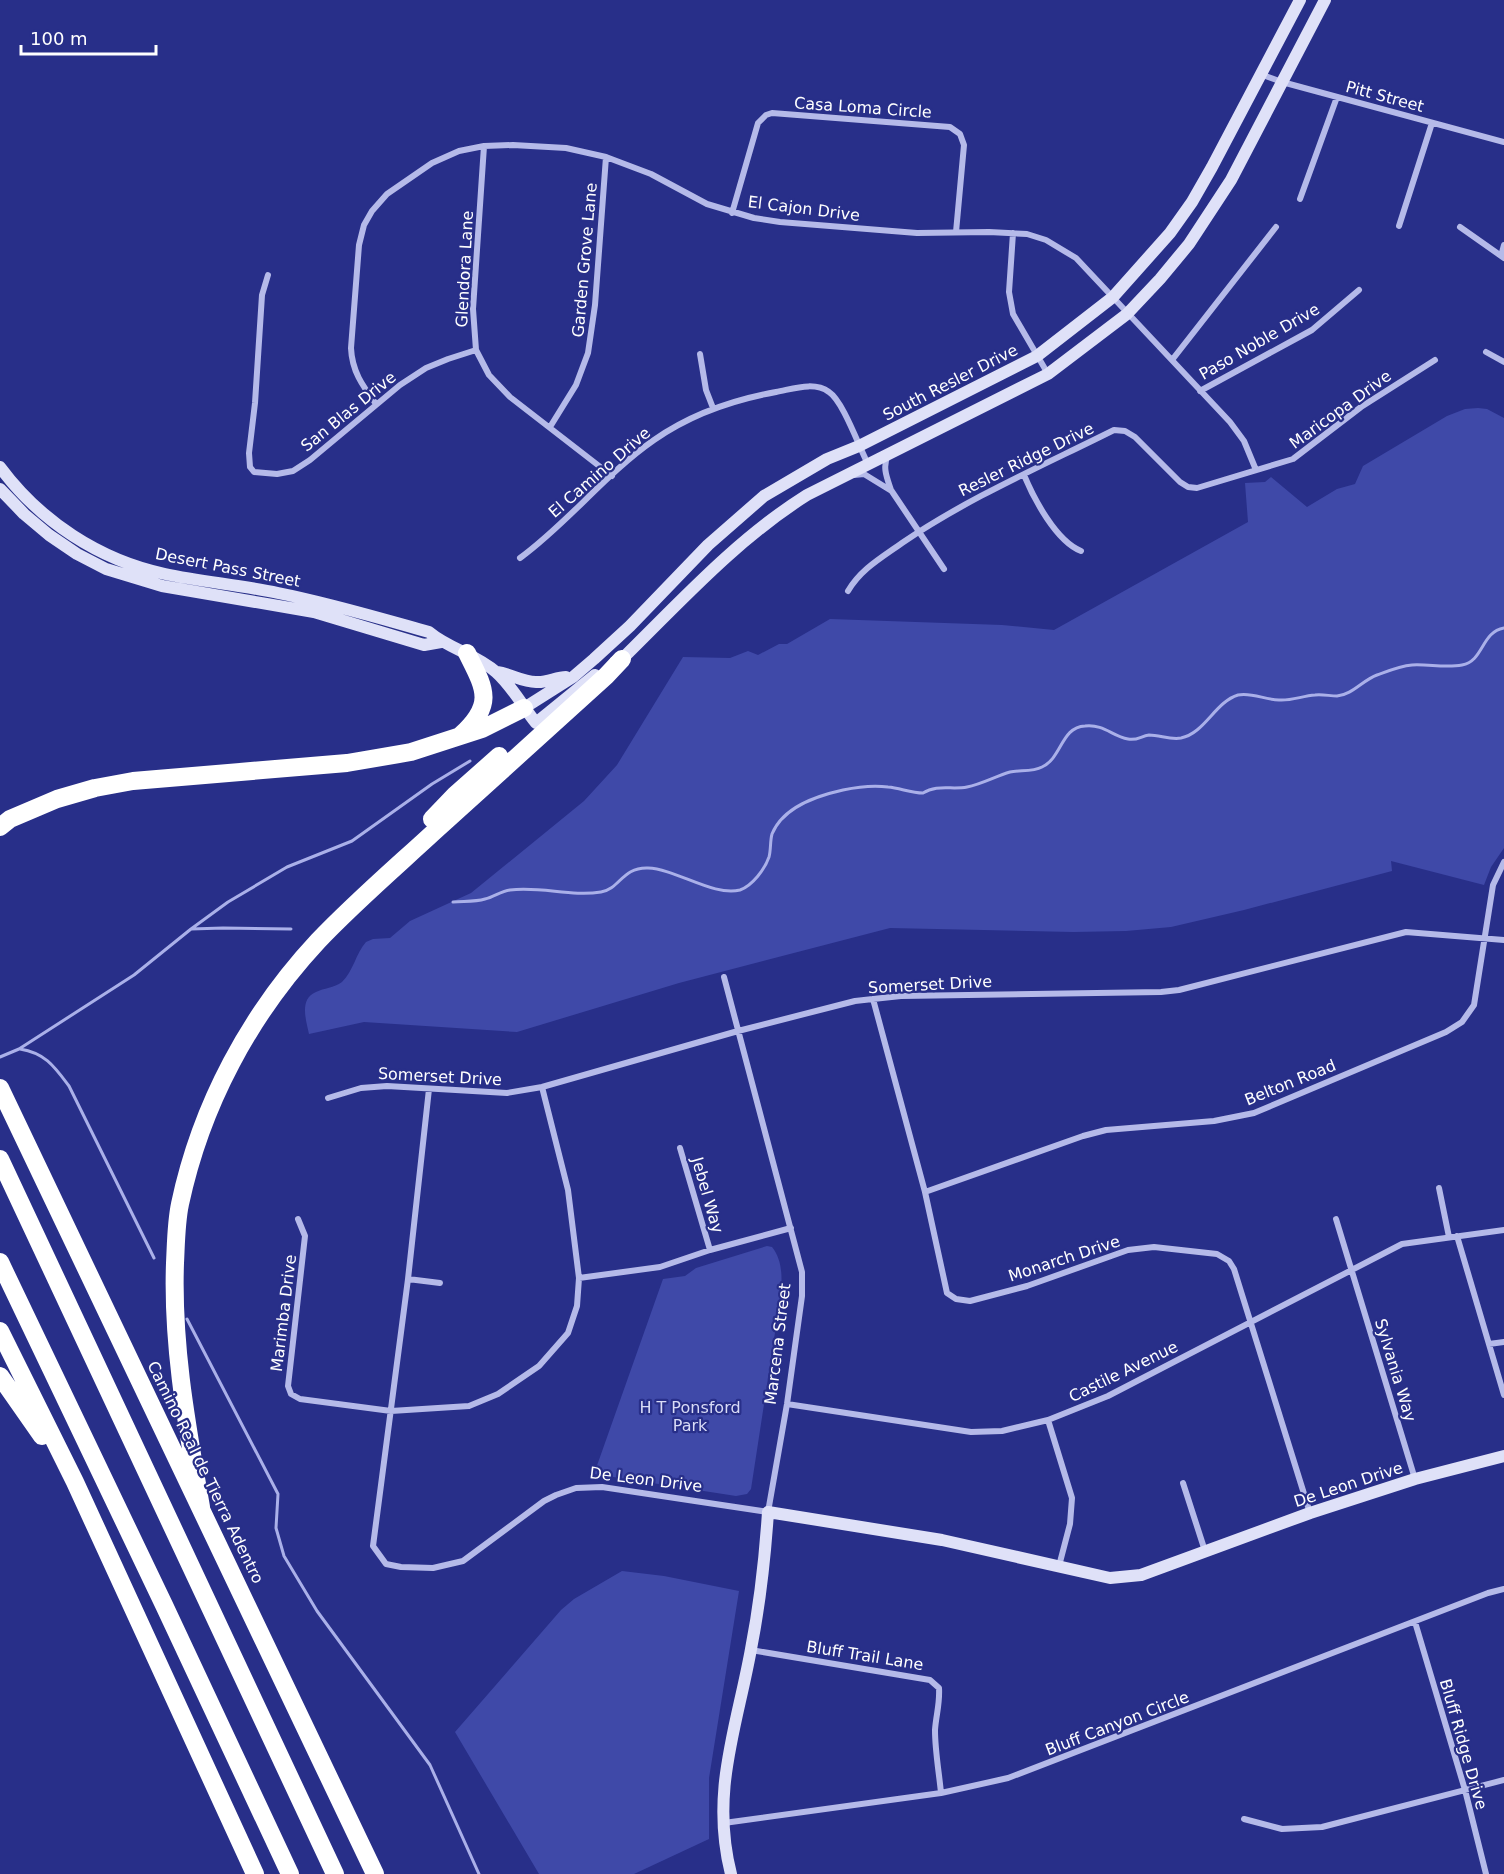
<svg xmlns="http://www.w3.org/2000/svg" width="1504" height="1874" font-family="'DejaVu Sans',sans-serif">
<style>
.green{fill:#3f49a8}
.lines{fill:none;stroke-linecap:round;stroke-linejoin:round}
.stream{stroke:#aab0e9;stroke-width:3}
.street{stroke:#b5bae9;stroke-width:6}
.secondary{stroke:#dfe1f8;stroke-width:12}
.highway{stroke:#fff;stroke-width:18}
.labels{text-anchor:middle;stroke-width:4.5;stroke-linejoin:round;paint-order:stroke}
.street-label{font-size:16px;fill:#fff;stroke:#282f89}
.park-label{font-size:16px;fill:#d9dcf7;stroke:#282f89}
</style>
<rect width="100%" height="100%" fill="#282f89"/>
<path class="green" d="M 1478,408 L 1487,409 L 1504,418 L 1504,848 L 1491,867 L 1484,885 L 1391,861 L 1392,871 L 1244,910 L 1171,927 L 1126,931 L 1073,932 L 890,928 L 679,983 L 517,1032 L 364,1022 L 309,1034 C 306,1020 299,999 316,992 C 324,988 334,988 342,982 C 353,972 356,953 366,942 L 373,939 L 390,938 L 410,921 L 471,893 L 584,801 L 617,765 L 683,657 L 730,658 L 748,651 L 758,655 L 779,644 L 787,644 L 830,619 L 1002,625 L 1054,630 L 1248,522 L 1245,483 L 1265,482 L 1271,477 L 1307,507 L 1337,489 L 1355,484 L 1363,466 L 1447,416 L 1465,409 Z
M 767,1246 L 772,1247 C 784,1262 782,1282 780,1300 L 751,1489 L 747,1494 L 736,1496 L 594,1474 L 663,1279 L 685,1276 L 696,1268 Z
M 622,1571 L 664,1576 L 739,1591 L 709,1778 L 709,1839 L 634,1874 L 539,1874 L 455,1732 L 561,1610 L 574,1599 Z"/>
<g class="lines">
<path class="stream" d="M 453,902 C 464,901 475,902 485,899 C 494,897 501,891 510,890 C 541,886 571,897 601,892 C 620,889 622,867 648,868 C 676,869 714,897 740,890 C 752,886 765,869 769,857 C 771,850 770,841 772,834 C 783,807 816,796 843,790 C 857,787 873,785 888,787 C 900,788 911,793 923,793 C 937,784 952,790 967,787 C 982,784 996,776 1010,772 C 1020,770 1033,772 1042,767 C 1062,758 1061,727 1085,726 C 1104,724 1112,736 1128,739 C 1137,741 1141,736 1149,735 C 1160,735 1170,740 1181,738 C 1205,733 1215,702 1238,695 C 1252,692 1265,700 1279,700 C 1291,701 1302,696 1315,695 C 1322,694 1330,696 1337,696 C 1352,695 1363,680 1377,675 C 1388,671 1400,666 1412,665 C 1428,664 1446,668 1462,665 C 1484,661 1481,632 1504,628
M 191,929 L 223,928 L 291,929
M 20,1049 C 45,1053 54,1066 69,1086 L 154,1258
M 0,1057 L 19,1049 L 134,975 L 191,929 L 228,902 L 287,867 L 352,841 L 432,784 L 470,761
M 187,1319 L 278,1494 L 276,1528 L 284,1556 L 317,1611 L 430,1765 L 479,1874"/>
<path class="street" d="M 1260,74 L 1282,82 L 1504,142
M 484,146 L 473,309 L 476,350 L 489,375 L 510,397 L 612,476
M 1300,199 L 1337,97
M 732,213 L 758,123 L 766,115 L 772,113 L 950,127 L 960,134 L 964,145 L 956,232
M 1399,226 L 1432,123
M 1460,227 L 1504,258
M 1013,233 L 1009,292 L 1013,314 L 1048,374
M 1501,256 L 1504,245
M 268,275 L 262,295 L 255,403 L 249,453 L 250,467 L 254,472 L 277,474 L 293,471 L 310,460 L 400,385 L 426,368 L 448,359 L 476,350
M 1486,352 L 1504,362
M 700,354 L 706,390 L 713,408
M 1172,360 L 1276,227
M 1200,391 L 1312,330 L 1359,290
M 376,404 C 362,385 352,371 351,348 L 359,245 L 364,225 L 372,211 L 387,194 L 432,163 L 459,151 L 484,146 L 513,145 L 566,148 L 606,157 L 651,174 L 707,204 L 754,218 L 780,222 L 917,233 L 989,232 L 1027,234 L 1046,240 L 1076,258 L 1230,422 L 1244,441 L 1256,470
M 550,427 L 576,385 L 588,353 L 595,305 L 606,157
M 888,455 C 882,467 887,478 891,490 L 944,569
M 854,475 L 864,474 L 890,490
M 1024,475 C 1034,499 1056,541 1081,551
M 520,558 C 568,523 605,474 654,440 C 691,414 732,400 776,392 C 793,389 814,381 829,392 C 843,401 859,447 868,464
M 848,591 C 861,569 881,558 902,543 C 968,498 1042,466 1114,430 L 1125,431 L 1135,437 L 1180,482 L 1188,487 L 1197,488 L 1293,459 L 1361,407 L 1435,360
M 873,999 L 925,1192 L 947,1293 L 956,1299 L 970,1301 L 1027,1286 L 1128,1250 L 1154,1247 L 1217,1254 L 1229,1261 L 1234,1269 L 1310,1513
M 429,1089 L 408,1279 L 373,1546 L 386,1564 L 401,1567 L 433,1568 L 463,1561 L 544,1501 L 556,1495 L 576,1488 L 602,1487 L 768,1512 L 787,1404 L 802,1296 L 802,1272 L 724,977
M 328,1098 L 361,1088 L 387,1086 L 507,1093 L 542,1087 L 738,1031 L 855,1001 L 873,999 L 901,996 L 1161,992 L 1179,990 L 1406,932 L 1504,940
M 680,1148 L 710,1250
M 1439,1188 L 1449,1237
M 925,1192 L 1083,1136 L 1106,1130 L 1214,1121 L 1254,1113 L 1446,1032 L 1462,1022 L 1474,1005 L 1493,885 L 1504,862
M 298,1219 L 305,1236 L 288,1386 L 291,1394 L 300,1399 L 391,1411 L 469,1406 L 498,1394 L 539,1366 L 568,1333 L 577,1306 L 579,1278 L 568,1190 L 542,1087
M 1336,1219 L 1415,1479
M 1457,1236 L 1504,1395
M 579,1278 L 660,1267 L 710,1250 L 791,1228
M 408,1279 L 440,1283
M 1489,1344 L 1504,1342
M 787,1404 L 971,1432 L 1002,1431 L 1048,1420 L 1108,1396 L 1402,1244 L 1504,1230
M 1048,1420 L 1072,1498 L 1070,1524 L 1059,1566
M 1183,1483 L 1205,1551
M 1415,1622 L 1465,1790 L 1486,1874
M 751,1650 L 930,1680 L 939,1688 C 940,1704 936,1715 935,1730 C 935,1751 939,1772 941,1793
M 1244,1819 L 1282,1829 L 1322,1827 L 1504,1780
M 724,1823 L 941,1793 L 1008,1778 L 1488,1593 L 1504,1589"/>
<path class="secondary" d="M 0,467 C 40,521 99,560 165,574 C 203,582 241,585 278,593 C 329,603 379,618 429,632 C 449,649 476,654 496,672 C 512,686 523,707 536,723 L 595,675
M 0,489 L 24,514 L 49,535 L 77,554 L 106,569 L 162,586 L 314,612 L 424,645 L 441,642
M 615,662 L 622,659 C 681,601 737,539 807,495 L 1048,374 L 1127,314 L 1160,279 L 1189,244 L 1231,180 L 1325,0
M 497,672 C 511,674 522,682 536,682 C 547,683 556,677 566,677
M 524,708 L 573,677 L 594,659 L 630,626 L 708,545 L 764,496 L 827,459 L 859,446 L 1037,356 L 1113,297 L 1170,233 L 1192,202 L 1212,167 L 1300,0
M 731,1874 C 710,1792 737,1727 751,1649 C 760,1603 765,1558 768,1512 L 942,1540 L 1110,1578 L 1141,1575 L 1310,1513 L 1415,1479 L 1504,1456"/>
<path class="highway" d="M 461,735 C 495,704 485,689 467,653
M 432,819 L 455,795 L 499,756
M 0,827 L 10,819 L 57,799 L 95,788 L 133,781 L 347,763 L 411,752 L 482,729 L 524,708
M 0,1088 L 375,1874
M 0,1159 L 335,1874
M 0,1262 L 164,1605 L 290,1874
M 0,1331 L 75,1482 L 255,1874
M 0,1376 L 42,1436
M 201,1507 C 187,1426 172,1346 175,1263 C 176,1244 176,1223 180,1204 C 201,1105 250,1014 318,941 C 355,902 396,867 435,831 C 492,779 549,727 606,676 L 622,659"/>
</g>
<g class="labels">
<g class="street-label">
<text transform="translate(1385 96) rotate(15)" y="6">Pitt Street</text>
<text transform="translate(863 107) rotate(4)" y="6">Casa Loma Circle</text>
<text transform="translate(804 208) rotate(7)" y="6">El Cajon Drive</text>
<text transform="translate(584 260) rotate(-85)" y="6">Garden Grove Lane</text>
<text transform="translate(464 269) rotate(-87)" y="6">Glendora Lane</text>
<text transform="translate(1259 341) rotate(-30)" y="6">Paso Noble Drive</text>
<text transform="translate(950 382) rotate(-27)" y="6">South Resler Drive</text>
<text transform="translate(1340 409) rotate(-36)" y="6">Maricopa Drive</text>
<text transform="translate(348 411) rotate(-39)" y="6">San Blas Drive</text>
<text transform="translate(1026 459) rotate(-26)" y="6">Resler Ridge Drive</text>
<text transform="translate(599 472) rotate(-41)" y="6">El Camino Drive</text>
<text transform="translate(228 567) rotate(11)" y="6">Desert Pass Street</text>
<text transform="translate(930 984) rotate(-3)" y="6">Somerset Drive</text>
<text transform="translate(440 1076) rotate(3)" y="6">Somerset Drive</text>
<text transform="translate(1290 1082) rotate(-22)" y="6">Belton Road</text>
<text transform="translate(708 1195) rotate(74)" y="6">Jebel Way</text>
<text transform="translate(1064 1258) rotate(-18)" y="6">Monarch Drive</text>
<text transform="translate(283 1313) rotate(-83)" y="6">Marimba Drive</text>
<text transform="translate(777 1344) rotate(-83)" y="6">Marcena Street</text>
<text transform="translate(1396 1370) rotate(73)" y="6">Sylvania Way</text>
<text transform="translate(1123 1371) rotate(-26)" y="6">Castile Avenue</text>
<text transform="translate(206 1472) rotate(64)" y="6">Camino Real de Tierra Adentro</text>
<text transform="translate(646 1479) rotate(7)" y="6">De Leon Drive</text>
<text transform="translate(1348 1484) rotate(-18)" y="6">De Leon Drive</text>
<text transform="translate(865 1655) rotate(9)" y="6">Bluff Trail Lane</text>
<text transform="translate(1117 1723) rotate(-21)" y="6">Bluff Canyon Circle</text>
<text transform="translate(1464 1744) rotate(74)" y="6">Bluff Ridge Drive</text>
</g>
<g class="park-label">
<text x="690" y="1413">H T Ponsford<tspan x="690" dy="18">Park</tspan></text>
</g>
</g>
<path d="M21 45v9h135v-9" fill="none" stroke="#ffffff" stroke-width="3"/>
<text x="30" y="45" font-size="18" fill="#ffffff" stroke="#282f89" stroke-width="4.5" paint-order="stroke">100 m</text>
</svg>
